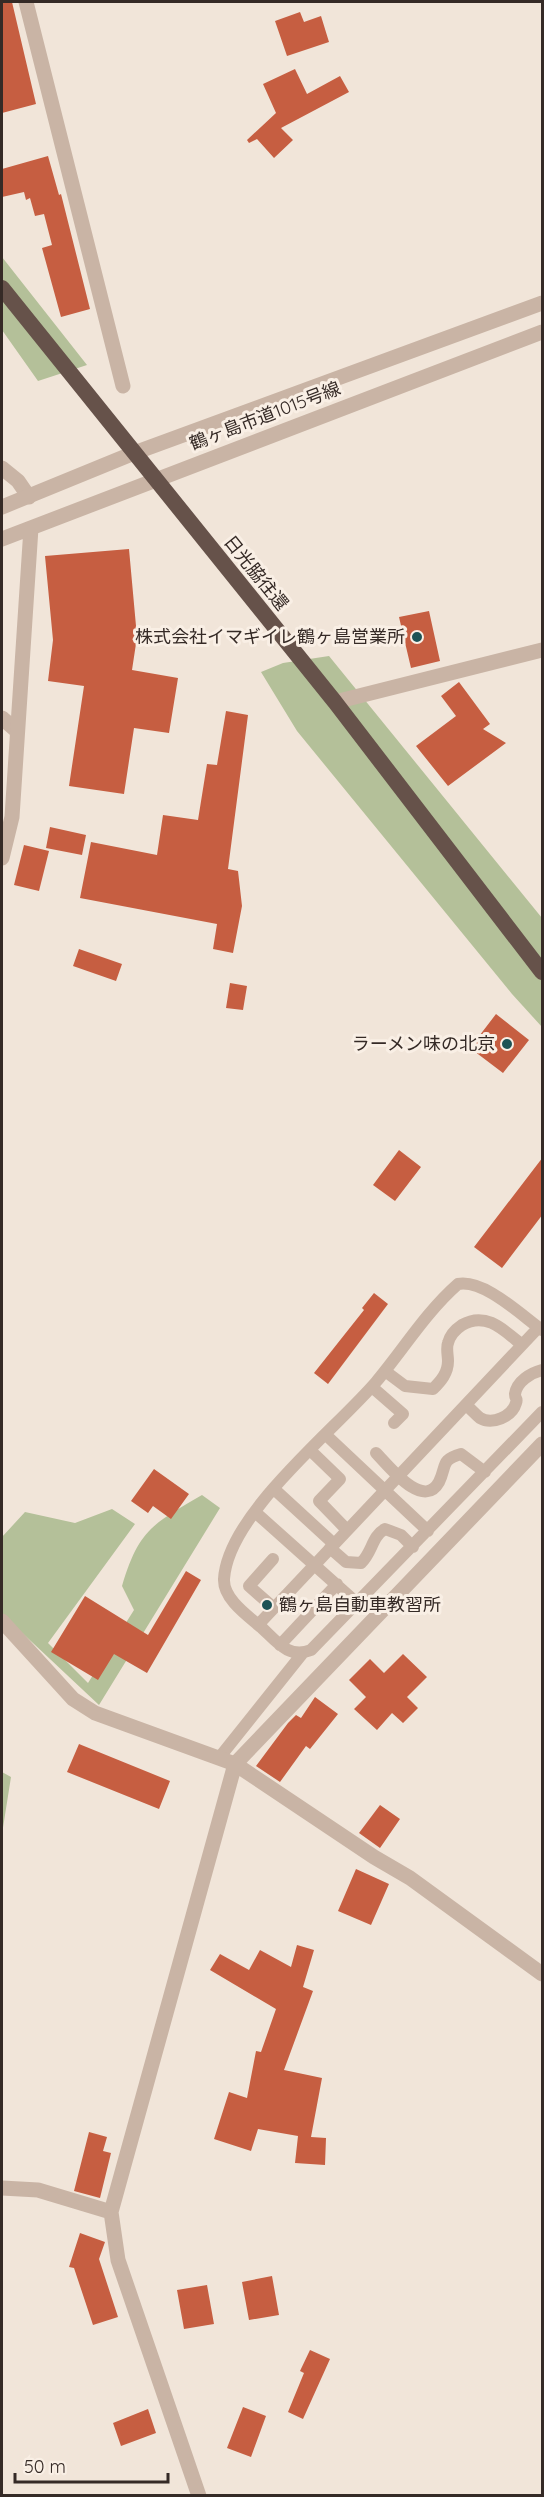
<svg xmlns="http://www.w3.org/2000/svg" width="544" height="2497" font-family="Quicksand,'Noto Sans JP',sans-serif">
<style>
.green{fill:#b4c099}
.building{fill:#c65e41}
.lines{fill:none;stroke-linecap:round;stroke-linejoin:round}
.service{stroke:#c9b4a5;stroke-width:12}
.minor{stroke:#c9b4a5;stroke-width:15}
.tertiary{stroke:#c9b4a5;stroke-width:15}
.trunk{stroke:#66524a;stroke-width:16}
.poi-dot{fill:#1c5356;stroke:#f9efe5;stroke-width:2}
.labels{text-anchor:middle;stroke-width:6;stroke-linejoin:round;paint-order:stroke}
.street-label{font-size:18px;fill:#352a26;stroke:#f9efe5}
.poi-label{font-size:18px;fill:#352a26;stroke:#f9efe5;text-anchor:end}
</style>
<rect width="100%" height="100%" fill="#f1e5d9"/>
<path class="green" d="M 2,257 L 87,365 L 38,381 L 2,330 Z
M 329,656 L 542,918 L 542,1027 L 512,994 L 297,731 L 261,672 L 283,663 Z
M 202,1495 L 220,1508 L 99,1705 L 2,1614 L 2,1537 L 25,1512 L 75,1523 L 112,1509 L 135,1524 L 48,1643 L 88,1683 L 134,1610 L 122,1586 C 139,1529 153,1524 202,1495 Z
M 2,1772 L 11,1777 L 2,1834 Z"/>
<path class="building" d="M 2,2 L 12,2 L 36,104 L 2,113 Z
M 300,12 L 304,22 L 321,16 L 329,42 L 287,56 L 275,21 Z
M 295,69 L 307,94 L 340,76 L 349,92 L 281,128 L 293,140 L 274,158 L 257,139 L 249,143 L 247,140 L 276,113 L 263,84 Z
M 48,156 L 59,195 L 61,194 L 90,309 L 61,317 L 42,248 L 52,245 L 44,214 L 35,216 L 30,198 L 26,200 L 24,192 L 2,197 L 2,169 Z
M 129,549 L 137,637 L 132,670 L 178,678 L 169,733 L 134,728 L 124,794 L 69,786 L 84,686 L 48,681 L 53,640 L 45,556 Z
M 429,611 L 440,661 L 411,668 L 399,617 Z
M 459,682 L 490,724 L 483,729 L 506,743 L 448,786 L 416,746 L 456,716 L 441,696 Z
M 226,711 L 248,715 L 228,869 L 238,871 L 242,906 L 233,953 L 213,949 L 217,924 L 80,898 L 91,842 L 157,855 L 163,815 L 198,820 L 207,764 L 217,765 Z
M 50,827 L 86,835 L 82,855 L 46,848 Z
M 24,845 L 49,851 L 39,891 L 14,885 Z
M 79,949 L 122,964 L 116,981 L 73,966 Z
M 230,983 L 247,986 L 243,1010 L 226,1008 Z
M 496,1014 L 529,1040 L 503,1073 L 470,1048 Z
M 399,1150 L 421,1167 L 395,1201 L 373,1185 Z
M 543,1157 L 543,1214 L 502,1268 L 474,1247 Z
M 374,1293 L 388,1304 L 328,1384 L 314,1373 L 364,1310 L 362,1308 Z
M 154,1469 L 189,1494 L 171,1519 L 153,1506 L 148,1513 L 131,1501 Z
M 186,1571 L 201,1580 L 147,1673 L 114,1654 L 98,1680 L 51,1652 L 85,1596 L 148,1635 Z
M 403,1654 L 427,1677 L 407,1697 L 418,1708 L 403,1723 L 392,1713 L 377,1730 L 354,1709 L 366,1697 L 349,1680 L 370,1659 L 384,1673 Z
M 315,1697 L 338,1714 L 310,1749 L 306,1746 L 280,1782 L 256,1766 L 288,1723 L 296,1715 L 301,1718 Z
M 79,1744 L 170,1781 L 159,1809 L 67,1772 Z
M 380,1805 L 400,1819 L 380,1848 L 359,1833 Z
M 356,1869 L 389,1884 L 371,1925 L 338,1911 Z
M 297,1945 L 314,1950 L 303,1987 L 313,1991 L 284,2070 L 322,2078 L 311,2137 L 326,2138 L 325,2165 L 295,2163 L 298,2136 L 258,2129 L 251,2151 L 214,2139 L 229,2092 L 247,2098 L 256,2051 L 261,2052 L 276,2009 L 210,1970 L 220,1954 L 249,1970 L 260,1950 L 291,1967 Z
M 89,2132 L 107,2137 L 103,2151 L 111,2153 L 100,2198 L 74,2191 Z
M 80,2233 L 105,2242 L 99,2259 L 118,2317 L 93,2325 L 74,2268 L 69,2267 Z
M 272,2276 L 279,2315 L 249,2320 L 242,2282 Z
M 207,2285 L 214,2324 L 184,2329 L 177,2290 Z
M 310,2350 L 330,2359 L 303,2419 L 288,2412 L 304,2373 L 300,2371 Z
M 243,2407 L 266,2416 L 251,2457 L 227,2448 Z
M 148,2409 L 156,2433 L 121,2446 L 113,2423 Z"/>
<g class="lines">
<path class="service" d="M 542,1330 C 521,1315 484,1279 458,1284 C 426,1312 403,1350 376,1382 C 334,1431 228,1514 224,1579 C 223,1599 248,1616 262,1628 C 277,1642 289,1659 311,1650 L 542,1412
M 385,1371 L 405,1386 L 433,1389 C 441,1381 448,1373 448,1361 C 448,1355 446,1348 448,1343 C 450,1335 456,1329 462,1325 C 486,1311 504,1330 522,1345
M 372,1387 L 403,1414 L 394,1423
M 466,1405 C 471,1409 475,1414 480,1418 C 492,1425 512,1417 516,1403 C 518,1398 515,1400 515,1394 C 517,1381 531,1373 542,1370
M 326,1435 L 428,1531
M 311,1451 L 340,1479 L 319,1501 L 347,1530
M 376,1453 C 388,1465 423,1511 439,1482 C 447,1466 440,1460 461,1454 L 485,1472
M 274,1489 L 334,1544
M 255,1512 L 358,1604
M 330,1548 L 346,1562 L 361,1563 C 372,1553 372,1536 385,1529 L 401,1535 L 413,1547
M 273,1559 L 249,1586 L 274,1608
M 258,1625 L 539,1327
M 280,1645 L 337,1584
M 219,1758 L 302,1654"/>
<path class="minor" d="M 26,2 L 123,386
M 2,468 L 18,481 L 29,497
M 335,702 L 542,650
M 2,718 L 17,731
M 2,1621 L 73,1699 L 95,1713 L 235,1764 L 374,1857 L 410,1878 L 542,1974
M 2,2188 L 38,2190 L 111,2212
M 199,2496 L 118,2260 L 111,2212 L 235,1764 L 542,1444"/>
<path class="tertiary" d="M 2,507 L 134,453 L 542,303
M 2,539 L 542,332
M 2,858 L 12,817 L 31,528"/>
<path class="trunk" d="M 2,288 L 335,702 L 542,972"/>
</g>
<g class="poi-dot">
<circle cx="417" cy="637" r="6"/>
<circle cx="507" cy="1044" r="6"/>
<circle cx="267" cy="1605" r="6"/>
</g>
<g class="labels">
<g class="street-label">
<text transform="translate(265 416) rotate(-21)" y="6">鶴ヶ島市道1015号線</text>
<text transform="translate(256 573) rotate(51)" y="6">日光脇往還</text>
</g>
<g class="poi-label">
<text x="405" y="643">株式会社イマギイレ鶴ヶ島営業所</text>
<text x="495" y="1050">ラーメン味の北京</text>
<text x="279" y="1611" text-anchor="start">鶴ヶ島自動車教習所</text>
</g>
</g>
<rect width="544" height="2497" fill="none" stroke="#352a26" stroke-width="6"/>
<path d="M15 2473v9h153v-9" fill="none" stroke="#352a26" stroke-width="3"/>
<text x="24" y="2473" font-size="18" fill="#352a26" stroke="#f9efe5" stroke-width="4.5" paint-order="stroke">50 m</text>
</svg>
